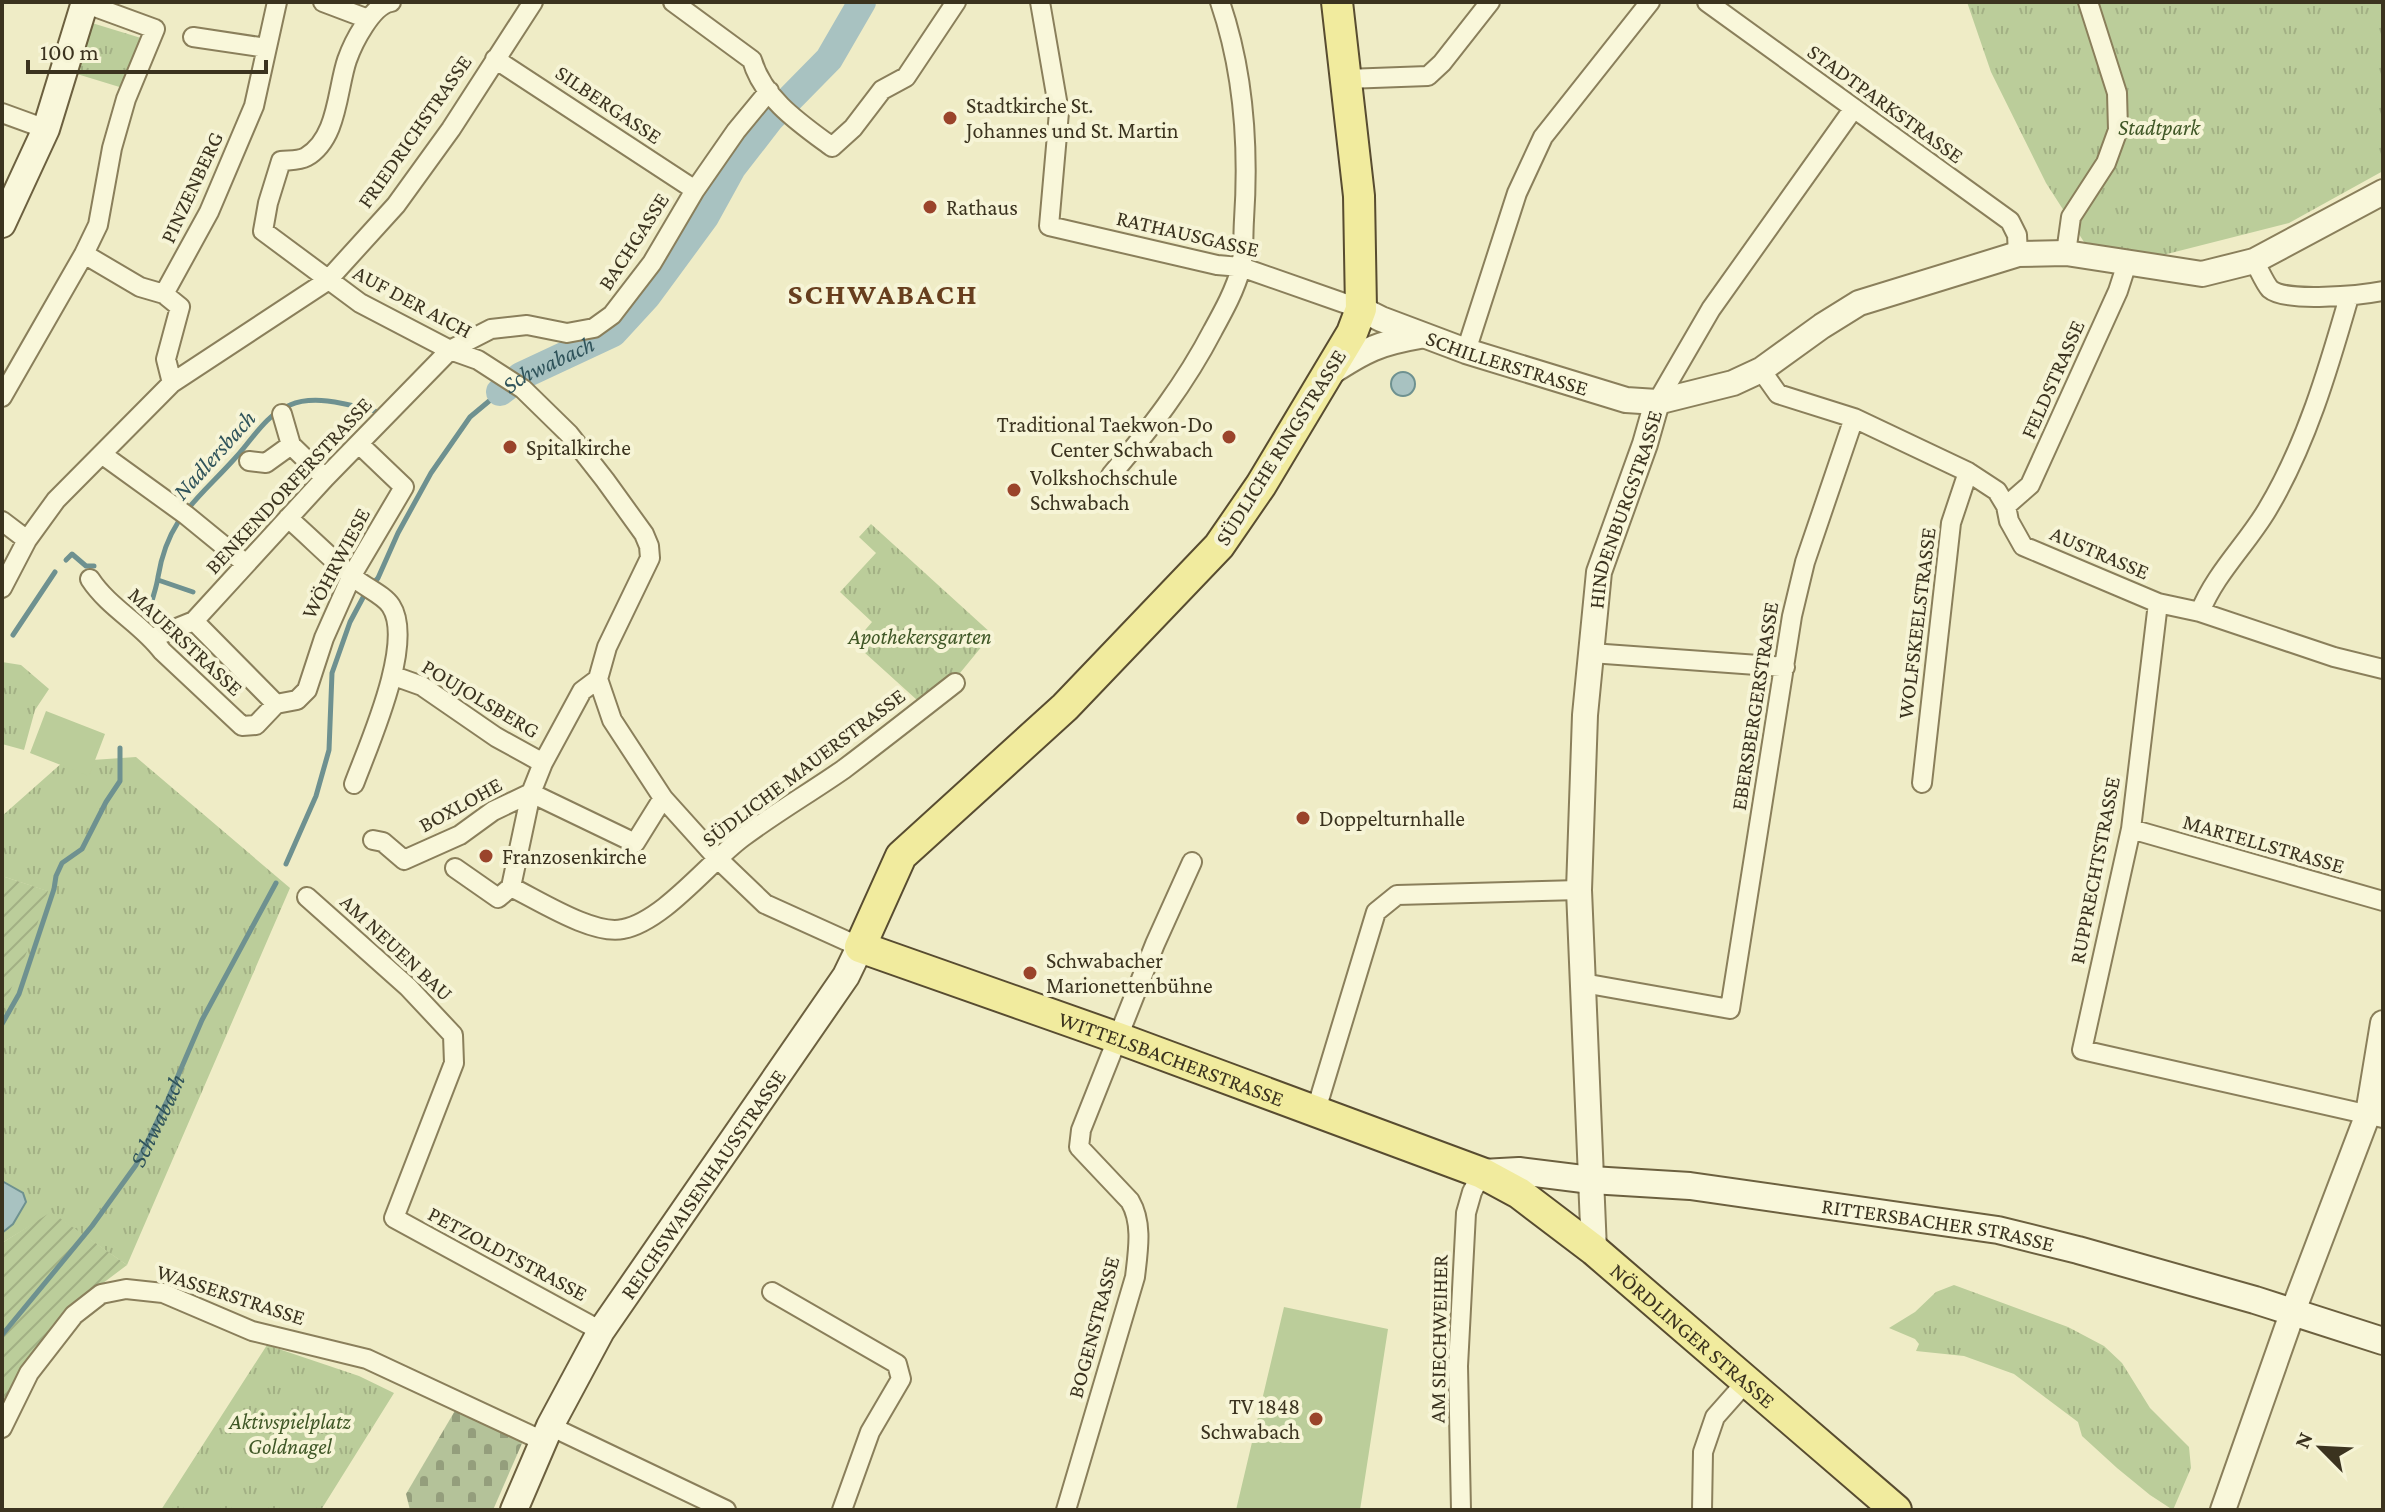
<svg xmlns="http://www.w3.org/2000/svg" width="2385" height="1512" font-family="'Crimson Pro',serif">
<style>
.grass{fill:url(#grass-tufts)}
.cemetery{fill:url(#cemetery-stones)}
.garden{fill:url(#garden-furrows)}
.pitch{fill:#bbcd9a}
.water{fill:#a8c2c1;stroke:#6e9190;stroke-width:2}
.lines{fill:none;stroke-linecap:round;stroke-linejoin:round}
.stream{stroke:#6e9190;stroke-width:5}
.river{stroke:#a8c2c1;stroke-width:28}
.minor-casing{stroke:#8a7f5b;stroke-width:22}
.tertiary-casing{stroke:#8a7f5b;stroke-width:28}
.secondary-casing{stroke:#6c603f;stroke-width:30}
.primary-casing{stroke:#584c30;stroke-width:34}
.minor{stroke:#f9f7da;stroke-width:18}
.tertiary{stroke:#f9f7da;stroke-width:24}
.secondary{stroke:#f9f7da;stroke-width:26}
.primary{stroke:#f1eb9e;stroke-width:30}
.poi-dot{fill:#9a442b;stroke:#f6f4d6;stroke-width:3}
.labels{text-anchor:middle;stroke-width:8;stroke-linejoin:round;paint-order:stroke}
.street-label{font-size:22px;fill:#3b331f;stroke:#f6f4d6}
.poi-label{font-size:22px;fill:#3b331f;stroke:#f6f4d6;text-anchor:start}
.park-label{font-size:22px;font-style:italic;fill:#3f5726;stroke:#f6f4d6}
.water-label{font-size:24px;font-style:italic;fill:#2f535a;stroke:#f6f4d6}
.district-label{font-size:30px;font-weight:bold;letter-spacing:2px;fill:#673e1e;stroke:#f6f4d6}
</style>
<defs>
<pattern id="grass-tufts" width="24" height="20" patternUnits="userSpaceOnUse" patternTransform="scale(2)"><rect width="24" height="20" fill="#bbcd9a"/><path d="M3 7l-1-3M5 7V3M7 7l1-3M15 17l-1-3M17 17v-4M19 17l1-3" fill="none" stroke="#a2b084"/></pattern>
<pattern id="cemetery-stones" width="16" height="16" patternUnits="userSpaceOnUse" patternTransform="scale(2)"><rect width="16" height="16" fill="#b4c299"/><path d="M2 7V4a2 2 0 0 1 4 0v3zM10 15v-3a2 2 0 0 1 4 0v3z" fill="#949e7c"/></pattern>
<pattern id="garden-furrows" width="10" height="10" patternUnits="userSpaceOnUse" patternTransform="scale(2)"><rect width="10" height="10" fill="#bbcd9a"/><path d="M-1 1l2-2M0 10L10 0M9 11l2-2" fill="none" stroke="#a2b084"/></pattern>
</defs>
<rect width="100%" height="100%" fill="#efecc6"/>
<path class="grass" d="M 1967,2 L 2383,2 L 2383,171 L 2289,223 L 2159,256 L 2084,242 L 2046,183 L 1991,72 Z
M 92,23 L 141,38 L 126,89 L 77,74 Z
M 871,524 L 992,634 L 960,673 L 929,701 L 917,700 L 854,643 L 872,622 L 840,592 L 876,553 L 859,537 Z
M 2,662 L 21,665 L 49,689 L 35,710 L 24,750 L 2,744 Z
M 136,757 L 290,888 L 127,1265 L 51,1213 L 2,1243 L 2,1010 L 47,891 L 2,876 L 2,816 L 63,762 Z
M 1954,1285 L 2068,1327 L 2104,1346 L 2122,1363 L 2150,1408 L 2189,1447 L 2191,1468 L 2173,1510 L 2150,1495 L 2117,1468 L 2082,1436 L 2078,1422 L 2014,1374 L 1964,1356 L 1916,1351 L 1919,1344 L 1915,1339 L 1889,1328 L 1915,1312 L 1936,1292 Z
M 267,1345 L 359,1376 L 394,1393 L 321,1510 L 161,1510 Z"/>
<path class="cemetery" d="M 456,1409 L 523,1441 L 493,1510 L 410,1510 L 406,1494 Z"/>
<path class="garden" d="M 2,876 L 48,891 L 32,940 L 2,1010 Z
M 51,1212 L 127,1265 L 62,1314 L 2,1432 L 2,1243 Z"/>
<path class="pitch" d="M 46,711 L 105,734 L 89,776 L 30,753 Z
M 1284,1307 L 1388,1329 L 1360,1510 L 1236,1510 Z"/>
<path class="water" d="M1391 384a12 12 0 1 1 24 0a12 12 0 1 1-24 0Z
M 2,1181 L 23,1193 L 26,1202 L 13,1224 L 2,1233 Z"/>
<g class="lines">
<g class="stream">
<path d="M 66,560 L 72,554 L 86,566 L 94,566"/>
<path d="M 158,580 L 193,592"/>
<path d="M 372,585 L 378,578 L 398,533 L 431,473 L 470,417 L 500,392"/>
<path d="M 149,619 C 149,604 156,592 158,577 C 168,516 199,499 237,456 C 253,438 267,414 290,405 C 315,394 350,405 375,411"/>
<path d="M 13,635 L 55,572"/>
<path d="M 286,864 L 316,796 L 329,750 L 332,673 L 350,622 L 366,592"/>
<path d="M 2,1024 L 19,994 L 54,889 L 56,876 L 62,863 L 82,849 L 106,802 L 120,781 L 120,748"/>
<path id="s1" d="M 2,1335 L 92,1226 L 136,1165 L 168,1099 L 202,1020 L 276,883"/>
</g>
<path class="river" id="s2" d="M 500,392 L 521,376 L 613,333 L 647,296 L 705,217 L 732,168 L 770,119 L 829,59 L 862,2"/>
<g class="minor-casing">
<path id="minor" d="M 323,2 L 368,19
M 391,2 C 372,5 353,43 347,60 C 337,89 338,139 306,157 C 299,161 289,160 281,161 L 268,203 L 263,231 L 360,303 L 450,350 L 478,360 L 523,389 L 569,434 L 605,480 L 644,534 L 649,546 L 650,558 L 607,647 L 598,679
M 673,2 L 752,60 C 763,99 801,124 832,147 L 853,128 L 882,90 L 906,77 L 956,2
M 1040,2 L 1059,112 L 1049,226 L 1217,265 L 1241,267 L 1361,309
M 1707,2 L 2010,221 L 2017,235 L 2018,254
M 193,37 L 266,48
M 495,59 L 695,190
M 1346,79 L 1428,76 L 1442,63 L 1490,2
M 2,113 L 46,129
M 2066,253 L 2071,217 L 2106,163 L 2118,130 L 2117,93 L 2088,2
M 84,254 L 140,287 L 164,294
M 2254,261 C 2259,269 2264,282 2270,289 C 2286,303 2362,295 2383,291
M 1466,351 L 1517,193 L 1543,137 L 1650,2
M 1761,370 L 1778,394 L 1854,418 L 1968,472 L 1997,491 L 2006,506 L 2009,521 L 2023,546 L 2158,603 L 2200,612 L 2334,657 L 2383,669
M 172,383 L 166,359 L 180,307 L 164,294 L 209,212 L 254,106 L 277,2
M 2,397 L 84,254 L 98,225 L 112,148 L 126,99 L 155,29 L 84,3
M 1657,402 L 1711,309 L 1854,108
M 282,414 L 291,445 L 325,478
M 103,455 L 186,515 L 246,564
M 249,461 L 266,463 L 291,445
M 1111,475 C 1150,429 1185,384 1213,330 C 1224,310 1235,290 1241,268 C 1244,253 1243,235 1244,220 C 1249,145 1244,72 1220,2
M 2006,506 L 2030,485 L 2118,291 L 2127,263
M 288,518 C 311,538 333,561 357,580 C 367,588 385,596 391,606 C 415,643 368,746 354,784
M 2,521 L 27,540
M 90,579 C 109,608 142,624 162,651 L 242,726 L 256,725 L 276,704 L 297,700 L 307,690 L 324,638 L 352,575 L 404,487 L 359,444
M 2,588 L 27,540 L 56,500 L 172,383 L 327,281 L 396,205 L 451,129 L 533,2
M 2158,603 L 2131,829 L 2082,1050 L 2383,1118
M 2200,612 C 2215,574 2246,545 2267,510 C 2306,445 2328,370 2349,297
M 194,621 L 276,704
M 152,638 L 194,621 L 325,478 L 450,350 L 491,329 L 527,325 L 567,333 L 594,328 L 612,315 L 652,263 L 695,190 L 736,131 L 769,91
M 1591,653 L 1785,667
M 394,676 L 422,686 L 496,737 L 543,763
M 598,679 L 612,720 L 663,798 L 717,858 L 765,904 L 860,947
M 1922,783 L 1951,523 L 1968,472
M 531,793 L 635,843 L 663,798
M 2131,829 L 2383,901
M 373,840 L 383,842 L 404,860 L 460,835 L 493,811 L 531,793
M 455,868 L 498,898 L 511,887 L 531,793 L 543,763 L 582,691 L 598,679
M 511,887 C 538,900 594,936 623,929 C 664,921 709,862 743,837 C 775,813 811,792 844,769 C 881,741 918,712 955,683
M 307,897 L 408,987 L 453,1035 L 454,1063 L 394,1218 L 601,1331
M 1583,983 L 1730,1009 L 1792,616 L 1805,562 L 1854,418
M 1316,1110 L 1376,912 L 1397,895 L 1579,890
M 772,1292 L 897,1364 L 901,1379 L 870,1432 L 842,1510
M 550,1426 L 726,1510
M 2,1428 L 29,1373 L 74,1315 L 101,1294 L 126,1289 L 163,1293 L 252,1331 L 367,1359 L 543,1441
M 1066,1510 L 1135,1277 C 1138,1251 1143,1223 1130,1201 L 1079,1147 L 1081,1130 L 1155,944 L 1192,862
M 1461,1510 L 1458,1366 L 1466,1213 L 1472,1192 L 1482,1173
M 1702,1510 L 1703,1452 L 1715,1417 L 1746,1382"/>
</g>
<g class="tertiary-casing">
<g id="tertiary">
<path id="s3" d="M 1361,309 L 1381,319 L 1466,351 L 1626,400 L 1657,402 L 1733,383 L 1761,370 L 1822,326 L 1859,303 L 2018,254 L 2066,253 L 2202,274 L 2254,261 L 2383,192"/>
<path d="M 1330,373 C 1365,350 1379,343 1420,336"/>
<path id="s4" d="M 1594,1250 L 1579,890 L 1585,715 L 1599,572 L 1645,444 L 1657,402"/>
<path d="M 2223,1510 L 2293,1311 L 2368,1114 L 2383,1023"/>
</g>
</g>
<g class="secondary-casing">
<g id="secondary">
<path d="M 2,224 L 46,129 L 85,2"/>
<path id="s5" d="M 1482,1173 L 1519,1171 L 1591,1180 L 1690,1186 L 1998,1230 L 2078,1250 L 2255,1300 L 2383,1341"/>
<path id="s6" d="M 514,1510 L 550,1426 L 601,1331 L 846,976 L 860,947"/>
</g>
</g>
<g class="primary-casing">
<g id="primary">
<path id="s7" d="M 1337,2 L 1359,196 L 1361,309 L 1352,333 L 1261,485 L 1219,546 L 1065,707 L 901,856 L 860,947 L 1118,1038 L 1482,1173 L 1519,1193 L 1594,1250 L 1896,1510"/>
</g>
</g>
<use href="#minor" class="minor"/>
<use href="#tertiary" class="tertiary"/>
<use href="#secondary" class="secondary"/>
<use href="#primary" class="primary"/>
</g>
<g class="poi-dot">
<circle cx="950" cy="118" r="8"/>
<circle cx="930" cy="207" r="8"/>
<circle cx="1229" cy="437" r="8"/>
<circle cx="510" cy="447" r="8"/>
<circle cx="1014" cy="490" r="8"/>
<circle cx="1303" cy="818" r="8"/>
<circle cx="486" cy="856" r="8"/>
<circle cx="1030" cy="973" r="8"/>
<circle cx="1316" cy="1419" r="8"/>
</g>
<g class="labels">
<g class="street-label">
<text transform="translate(1886 103) rotate(36)" y="8">STADTPARKSTRASSE</text>
<text transform="translate(609 104) rotate(34)" y="8">SILBERGASSE</text>
<text transform="translate(414 131) rotate(-55)" y="8">FRIEDRICHSTRASSE</text>
<text transform="translate(191 187) rotate(-65)" y="8">PINZENBERG</text>
<text transform="translate(1188 233) rotate(13)" y="8">RATHAUSGASSE</text>
<text transform="translate(633 241) rotate(-57)" y="8">BACHGASSE</text>
<text transform="translate(413 301) rotate(28)" y="8">AUF DER AICH</text>
<text dy="8" stroke="none"><textPath href="#s3" startOffset="156">SCHILLERSTRASSE</textPath></text>
<text transform="translate(2052 379) rotate(-66)" y="8">FELDSTRASSE</text>
<text transform="translate(1280 447) rotate(-58)" y="8">SÜDLICHE RINGSTRASSE</text>
<text transform="translate(288 485) rotate(-47)" y="8">BENKENDORFERSTRASSE</text>
<text dy="8" stroke="none"><textPath href="#s4" startOffset="746">HINDENBURGSTRASSE</textPath></text>
<text transform="translate(2100 552) rotate(23)" y="8">AUSTRASSE</text>
<text transform="translate(335 563) rotate(-62)" y="8">WÖHRWIESE</text>
<text transform="translate(1916 623) rotate(-83)" y="8">WOLFSKEELSTRASSE</text>
<text transform="translate(186 641) rotate(43)" y="8">MAUERSTRASSE</text>
<text transform="translate(481 698) rotate(31)" y="8">POUJOLSBERG</text>
<text transform="translate(1754 706) rotate(-81)" y="8">EBERSBERGERSTRASSE</text>
<text transform="translate(803 767) rotate(-37)" y="8">SÜDLICHE MAUERSTRASSE</text>
<text transform="translate(460 804) rotate(-29)" y="8">BOXLOHE</text>
<text transform="translate(2264 843) rotate(16)" y="8">MARTELLSTRASSE</text>
<text transform="translate(2094 870) rotate(-79)" y="8">RUPPRECHTSTRASSE</text>
<text transform="translate(397 947) rotate(43)" y="8">AM NEUEN BAU</text>
<text dy="8" stroke="none"><textPath href="#s7" startOffset="1460">WITTELSBACHERSTRASSE</textPath></text>
<text dy="8" stroke="none"><textPath href="#s6" startOffset="378">REICHSWAISENHAUSSTRASSE</textPath></text>
<text dy="8" stroke="none"><textPath href="#s5" startOffset="460">RITTERSBACHER STRASSE</textPath></text>
<text transform="translate(508 1253) rotate(28)" y="8">PETZOLDTSTRASSE</text>
<text transform="translate(231 1294) rotate(18)" y="8">WASSERSTRASSE</text>
<text transform="translate(1093 1327) rotate(-75)" y="8">BOGENSTRASSE</text>
<text dy="8" stroke="none"><textPath href="#s7" startOffset="2058">NÖRDLINGER STRASSE</textPath></text>
<text transform="translate(1438 1339) rotate(-89)" y="8">AM SIECHWEIHER</text>
</g>
<g class="poi-label">
<text x="966" y="113">Stadtkirche St.<tspan x="966" dy="25">Johannes und St. Martin</tspan></text>
<text x="946" y="215">Rathaus</text>
<text x="1213" y="432" text-anchor="end">Traditional Taekwon-Do<tspan x="1213" dy="25">Center Schwabach</tspan></text>
<text x="526" y="455">Spitalkirche</text>
<text x="1030" y="485">Volkshochschule<tspan x="1030" dy="25">Schwabach</tspan></text>
<text x="1319" y="826">Doppelturnhalle</text>
<text x="502" y="864">Franzosenkirche</text>
<text x="1046" y="968">Schwabacher<tspan x="1046" dy="25">Marionettenbühne</tspan></text>
<text x="1300" y="1414" text-anchor="end">TV 1848<tspan x="1300" dy="25">Schwabach</tspan></text>
</g>
<g class="park-label">
<text x="2159" y="135">Stadtpark</text>
<text x="920" y="644">Apothekersgarten</text>
<text x="290" y="1429">Aktivspielplatz<tspan x="290" dy="25">Goldnagel</tspan></text>
</g>
<g class="water-label">
<text dy="8" stroke="none"><textPath href="#s2" startOffset="56">Schwabach</textPath></text>
<text transform="translate(214 455) rotate(-48)" y="8">Nadlersbach</text>
<text dy="8" stroke="none"><textPath href="#s1" startOffset="266">Schwabach</textPath></text>
</g>
<g class="district-label">
<text x="883" y="304">SCHWABACH</text>
</g>
</g>
<rect width="2385" height="1512" fill="none" stroke="#3b331f" stroke-width="8"/>
<g transform="translate(2321 1448) rotate(294)" stroke="#f6f4d6" stroke-width="6" paint-order="stroke">
<path d="M0-6L14 30L0 20L-14 30Z" fill="#3b331f"/>
<text y="-12" font-size="22" font-weight="bold" text-anchor="middle" fill="#3b331f">N</text>
</g>
<path d="M28 60v12h238v-12" fill="none" stroke="#3b331f" stroke-width="4"/>
<text x="40" y="60" font-size="24" fill="#3b331f" stroke="#f6f4d6" stroke-width="6" paint-order="stroke">100 m</text>
</svg>
